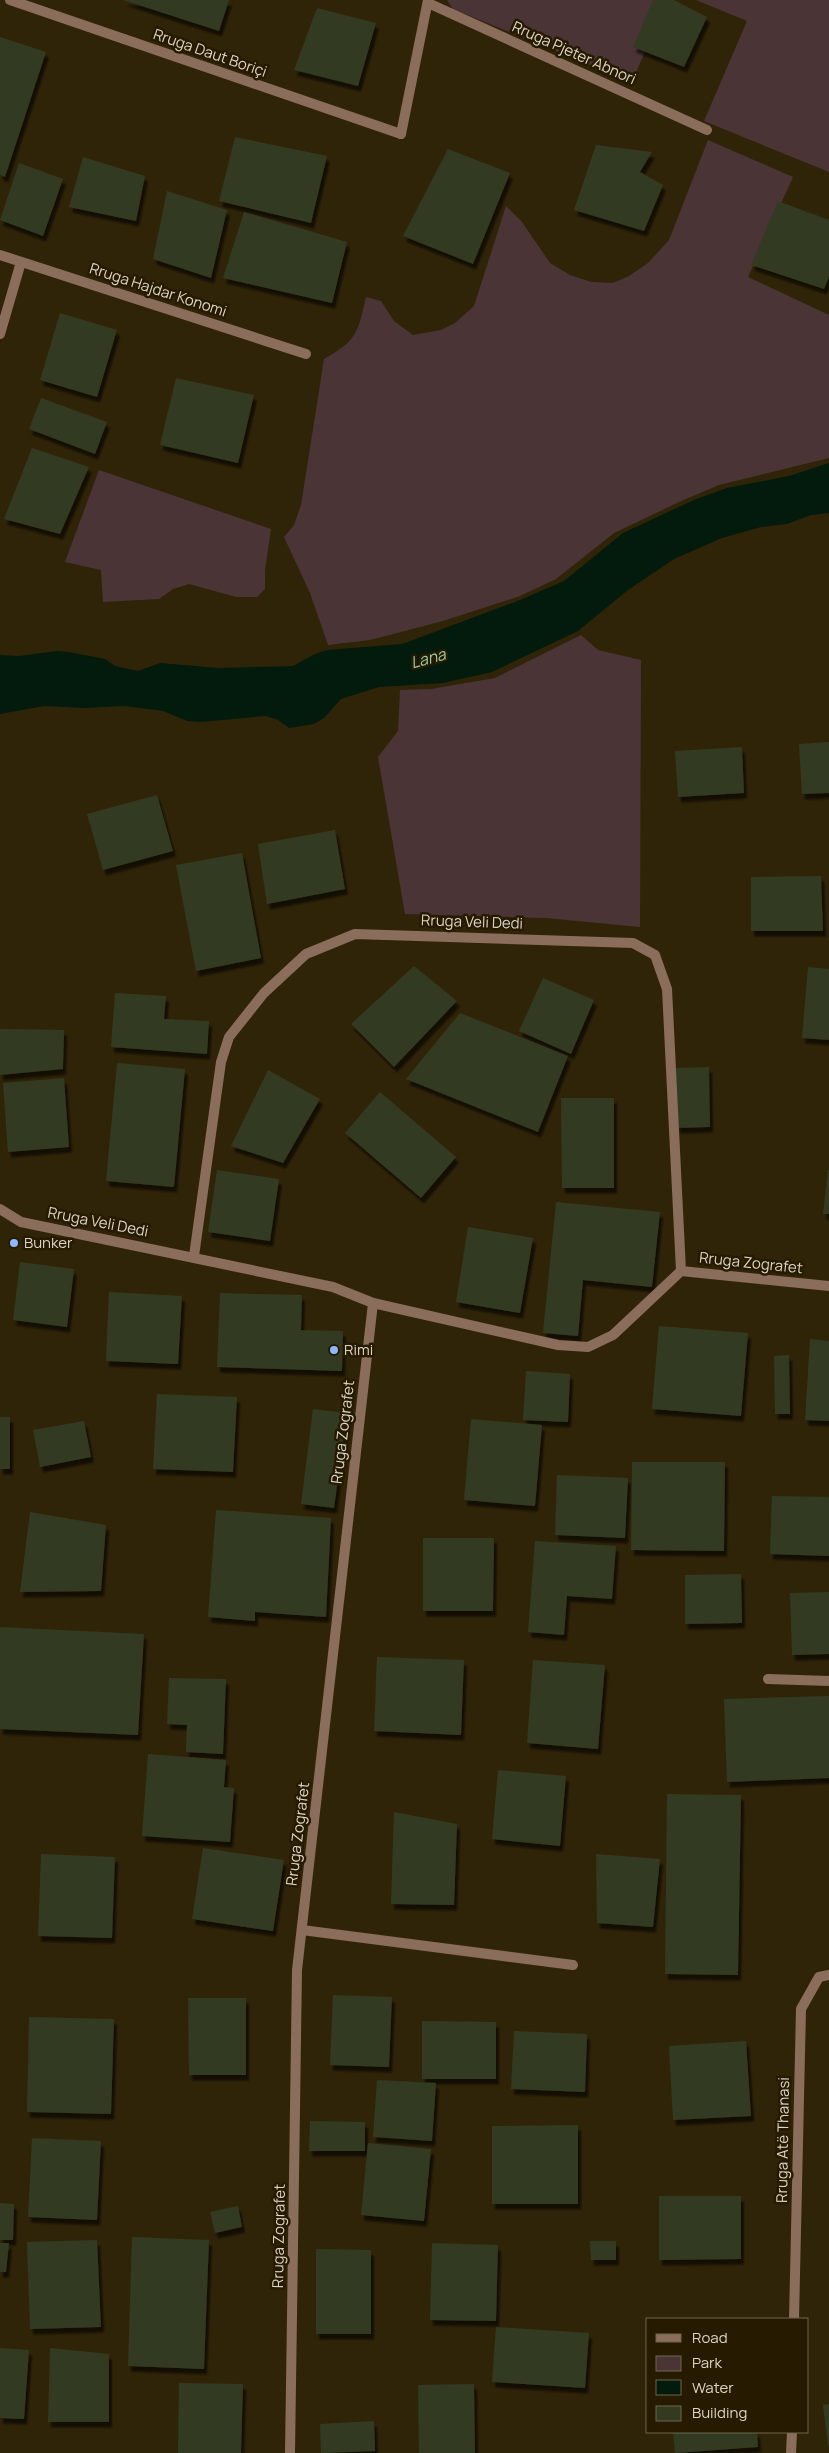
<svg xmlns="http://www.w3.org/2000/svg" width="829" height="2453" font-family="Manrope,sans-serif">
<style>
.green{fill:#4b3435}
.water{fill:#021b0d}
.building{fill:#333a20;filter:url(#shadow)}
.lines{fill:none;stroke-linecap:round;stroke-linejoin:round}
.service{stroke:#8b6d5b;stroke-width:10}
.minor{stroke:#8b6d5b;stroke-width:10}
.poi-dot{fill:#8eb8fd;stroke:#261a01;stroke-width:2}
.labels{text-anchor:middle;stroke-width:5;stroke-linejoin:round;paint-order:stroke}
.street-label{font-size:15px;fill:#dcd5c5;stroke:#261a01}
.poi-label{font-size:15px;fill:#dcd5c5;stroke:#261a01;text-anchor:start}
.water-label{font-size:16px;font-style:italic;fill:#97cda9;stroke:#261a01}
</style>
<defs>
<filter id="shadow"><feDropShadow dx="3" dy="5.5" stdDeviation="1" flood-color="#0009"/></filter>
</defs>
<rect width="100%" height="100%" fill="#302408"/>
<path class="green" d="M 447,0 L 667,0 L 632,82 L 453,9 Z
M 696,0 L 829,0 L 829,172 L 704,121 L 747,21 Z
M 708,140 L 793,177 L 748,277 L 829,315 L 829,458 L 719,485 L 679,502 L 614,533 L 556,579 L 520,596 L 443,621 L 370,640 L 328,645 L 310,593 L 284,537 L 294,525 L 301,505 L 324,359 C 357,341 358,332 366,297 L 381,301 L 394,321 L 413,335 L 441,330 L 455,323 L 474,306 L 506,206 L 522,222 L 550,263 L 570,275 L 591,282 L 613,283 L 629,276 L 648,263 L 669,240 Z
M 99,470 L 271,529 L 265,570 L 265,589 L 257,597 L 236,597 L 189,584 L 173,589 L 159,599 L 103,602 L 101,570 L 65,562 Z
M 581,635 L 598,650 L 641,660 L 640,927 L 546,918 L 405,914 L 378,757 L 398,731 L 400,690 L 431,689 L 495,678 Z"/>
<path class="water" d="M 829,463 L 829,513 L 811,515 L 787,524 L 761,527 L 722,538 L 674,559 L 628,590 L 578,631 L 492,672 L 443,683 L 379,687 L 341,699 L 324,718 L 314,724 L 289,728 L 278,720 L 266,716 L 200,722 L 187,721 L 163,711 L 125,706 L 84,708 L 44,706 L 0,714 L 0,655 L 19,656 L 57,651 L 69,652 L 105,659 L 115,666 L 138,671 L 160,663 L 218,668 L 293,666 L 315,654 L 327,650 L 402,644 L 413,640 L 520,600 L 564,581 L 623,533 L 694,500 L 727,488 L 789,476 Z"/>
<path class="building" d="M 123,0 L 229,0 L 219,31 Z
M 653,0 L 674,0 L 707,17 L 684,67 L 633,47 Z
M 317,8 L 376,23 L 358,86 L 294,70 Z
M 0,37 L 46,52 L 5,177 L 0,175 Z
M 235,137 L 327,156 L 311,223 L 219,201 Z
M 596,145 L 652,152 L 640,172 L 663,185 L 644,231 L 574,210 Z
M 448,149 L 510,173 L 473,264 L 403,236 Z
M 83,157 L 145,176 L 136,221 L 69,207 Z
M 19,163 L 63,179 L 43,236 L 0,220 Z
M 167,191 L 227,210 L 211,278 L 153,259 Z
M 778,201 L 829,220 L 829,277 L 824,289 L 751,265 Z
M 244,212 L 347,242 L 332,303 L 223,278 Z
M 60,313 L 117,330 L 97,397 L 40,380 Z
M 176,378 L 254,395 L 238,463 L 160,445 Z
M 41,398 L 107,422 L 95,454 L 29,429 Z
M 32,448 L 89,467 L 60,534 L 4,519 Z
M 829,742 L 829,793 L 802,794 L 799,744 Z
M 742,747 L 744,793 L 678,797 L 675,751 Z
M 157,795 L 173,851 L 103,870 L 87,814 Z
M 335,830 L 345,889 L 267,904 L 258,844 Z
M 242,853 L 261,958 L 196,971 L 176,865 Z
M 821,876 L 823,931 L 751,931 L 751,877 Z
M 414,966 L 457,1001 L 394,1067 L 351,1024 Z
M 808,967 L 829,969 L 829,1040 L 802,1038 Z
M 543,978 L 594,1000 L 571,1054 L 519,1031 Z
M 115,993 L 166,996 L 164,1019 L 209,1021 L 207,1054 L 111,1047 Z
M 460,1013 L 568,1056 L 538,1132 L 406,1079 Z
M 0,1029 L 64,1030 L 63,1069 L 0,1075 Z
M 117,1063 L 185,1069 L 174,1187 L 106,1181 Z
M 709,1067 L 710,1127 L 677,1128 L 676,1068 Z
M 268,1070 L 320,1099 L 283,1163 L 231,1146 Z
M 64,1078 L 69,1147 L 8,1152 L 3,1083 Z
M 380,1092 L 456,1157 L 421,1198 L 345,1133 Z
M 561,1098 L 614,1098 L 614,1188 L 562,1188 Z
M 217,1170 L 279,1179 L 270,1241 L 208,1232 Z
M 828,1170 L 829,1170 L 829,1214 L 823,1214 Z
M 556,1202 L 660,1212 L 652,1287 L 583,1280 L 578,1336 L 543,1333 Z
M 468,1227 L 533,1238 L 520,1313 L 456,1302 Z
M 20,1262 L 74,1269 L 67,1327 L 13,1320 Z
M 109,1292 L 182,1296 L 178,1364 L 106,1361 Z
M 220,1293 L 302,1295 L 301,1330 L 343,1331 L 342,1371 L 217,1367 Z
M 659,1326 L 748,1333 L 741,1416 L 652,1409 Z
M 810,1339 L 829,1341 L 829,1421 L 805,1420 Z
M 789,1355 L 790,1414 L 775,1414 L 774,1356 Z
M 526,1371 L 570,1374 L 568,1422 L 523,1420 Z
M 157,1394 L 237,1397 L 233,1472 L 153,1469 Z
M 313,1409 L 347,1413 L 334,1508 L 301,1504 Z
M 0,1417 L 10,1417 L 10,1469 L 0,1469 Z
M 471,1419 L 542,1425 L 535,1506 L 464,1500 Z
M 84,1421 L 91,1457 L 40,1467 L 33,1430 Z
M 632,1462 L 725,1462 L 724,1551 L 631,1550 Z
M 557,1475 L 628,1478 L 625,1538 L 555,1535 Z
M 772,1496 L 829,1497 L 829,1556 L 770,1554 Z
M 216,1510 L 331,1518 L 326,1617 L 255,1612 L 255,1621 L 208,1617 Z
M 30,1512 L 106,1525 L 101,1591 L 20,1592 Z
M 423,1538 L 494,1538 L 493,1611 L 423,1611 Z
M 535,1541 L 616,1546 L 612,1599 L 567,1596 L 564,1635 L 528,1632 Z
M 741,1574 L 742,1623 L 685,1624 L 685,1575 Z
M 829,1592 L 829,1654 L 792,1655 L 790,1593 Z
M 0,1627 L 144,1634 L 138,1735 L 0,1729 Z
M 377,1657 L 464,1660 L 461,1735 L 374,1731 Z
M 533,1660 L 605,1665 L 598,1749 L 527,1743 Z
M 169,1678 L 226,1679 L 223,1754 L 186,1752 L 187,1725 L 167,1724 Z
M 829,1696 L 829,1778 L 727,1782 L 724,1699 Z
M 148,1754 L 226,1760 L 224,1787 L 234,1788 L 230,1842 L 142,1836 Z
M 498,1770 L 566,1776 L 560,1846 L 492,1839 Z
M 667,1794 L 741,1795 L 738,1975 L 665,1974 Z
M 394,1812 L 457,1824 L 454,1905 L 391,1904 Z
M 203,1848 L 284,1860 L 273,1931 L 192,1919 Z
M 41,1854 L 115,1857 L 112,1938 L 38,1936 Z
M 596,1854 L 660,1859 L 653,1927 L 597,1923 Z
M 333,1995 L 392,1997 L 389,2067 L 330,2065 Z
M 188,1998 L 246,1998 L 246,2075 L 189,2075 Z
M 29,2017 L 114,2019 L 111,2114 L 27,2112 Z
M 422,2021 L 496,2022 L 496,2079 L 422,2079 Z
M 514,2031 L 587,2034 L 585,2092 L 511,2089 Z
M 746,2041 L 751,2116 L 673,2120 L 669,2046 Z
M 377,2080 L 436,2083 L 432,2141 L 373,2137 Z
M 310,2121 L 365,2122 L 365,2151 L 309,2151 Z
M 578,2125 L 578,2204 L 492,2204 L 492,2126 Z
M 32,2138 L 101,2141 L 97,2220 L 28,2217 Z
M 368,2143 L 431,2149 L 424,2221 L 361,2215 Z
M 659,2196 L 741,2196 L 741,2259 L 659,2260 Z
M 0,2203 L 14,2204 L 13,2240 L 0,2240 Z
M 238,2206 L 242,2227 L 215,2233 L 210,2212 Z
M 132,2237 L 209,2240 L 204,2369 L 128,2366 Z
M 97,2240 L 101,2327 L 30,2329 L 27,2242 Z
M 590,2241 L 616,2241 L 616,2260 L 591,2260 Z
M 0,2243 L 9,2243 L 6,2272 L 0,2272 Z
M 432,2243 L 498,2245 L 496,2321 L 430,2320 Z
M 316,2249 L 371,2250 L 371,2334 L 316,2334 Z
M 496,2327 L 589,2333 L 585,2388 L 492,2382 Z
M 0,2348 L 29,2350 L 24,2419 L 0,2418 Z
M 50,2348 L 109,2354 L 109,2422 L 48,2422 Z
M 179,2383 L 243,2384 L 241,2453 L 178,2453 Z
M 474,2384 L 475,2453 L 419,2453 L 418,2385 Z
M 829,2404 L 829,2445 L 828,2445 L 823,2405 Z
M 374,2421 L 375,2451 L 321,2453 L 320,2424 Z
M 673,2432 L 757,2432 L 758,2447 L 675,2453 Z"/>
<g class="lines">
<path class="service" d="M 124,39 L 401,134
M 0,334 L 21,262
M 768,1679 L 829,1681
M 302,1930 L 573,1965"/>
<path class="minor" d="M 10,0 L 124,39
M 428,3 L 707,130
M 401,134 L 428,0
M 0,255 L 306,354
M 0,1209 L 21,1222 L 333,1287 L 373,1303 L 558,1345 L 588,1347 L 613,1335 L 681,1271 L 829,1286
M 194,1256 L 221,1062 L 229,1037 L 264,993 L 306,954 L 355,934 L 633,943 L 655,955 L 667,989 L 681,1271
M 794,2319 L 801,2009 L 819,1977 L 829,1975
M 290,2453 L 297,1970 L 373,1303
M 791,2453 L 792,2432"/>
</g>
<g class="poi-dot">
<circle cx="14" cy="1243" r="5"/>
<circle cx="334" cy="1350" r="5"/>
</g>
<g class="labels">
<g class="street-label">
<text transform="translate(210 53) rotate(19)" y="5">Rruga Daut Boriçi</text>
<text transform="translate(574 53) rotate(24)" y="5">Rruga Pjeter Abnori</text>
<text transform="translate(158 290) rotate(18)" y="5">Rruga Hajdar Konomi</text>
<text transform="translate(472 922) rotate(2)" y="5">Rruga Veli Dedi</text>
<text transform="translate(98 1222) rotate(11)" y="5">Rruga Veli Dedi</text>
<text transform="translate(751 1263) rotate(6)" y="5">Rruga Zografet</text>
<text transform="translate(343 1432) rotate(-83)" y="5">Rruga Zografet</text>
<text transform="translate(298 1834) rotate(-83)" y="5">Rruga Zografet</text>
<text transform="translate(783 2140) rotate(-89)" y="5">Rruga Atë Thanasi</text>
<text transform="translate(279 2236) rotate(-89)" y="5">Rruga Zografet</text>
</g>
<g class="poi-label">
<text x="24" y="1248">Bunker</text>
<text x="344" y="1355">Rimi</text>
</g>
<g class="water-label">
<text transform="translate(428 658) rotate(-15)" y="6">Lana</text>
</g>
</g>
<rect x="646" y="2318" width="162" height="115" fill="#261a01" stroke="#6f654f"/>
<rect x="656" y="2334" width="25" height="8" fill="#8b6d5b" stroke="#6f654f"/>
<text x="692" y="2343" font-size="15" fill="#dcd5c5">Road</text>
<rect x="656" y="2356" width="25" height="15" fill="#4b3435" stroke="#6f654f"/>
<text x="692" y="2368" font-size="15" fill="#dcd5c5">Park</text>
<rect x="656" y="2380" width="25" height="15" fill="#021b0d" stroke="#6f654f"/>
<text x="692" y="2393" font-size="15" fill="#dcd5c5">Water</text>
<rect x="656" y="2406" width="25" height="15" fill="#333a20" stroke="#6f654f"/>
<text x="692" y="2418" font-size="15" fill="#dcd5c5">Building</text>
</svg>
